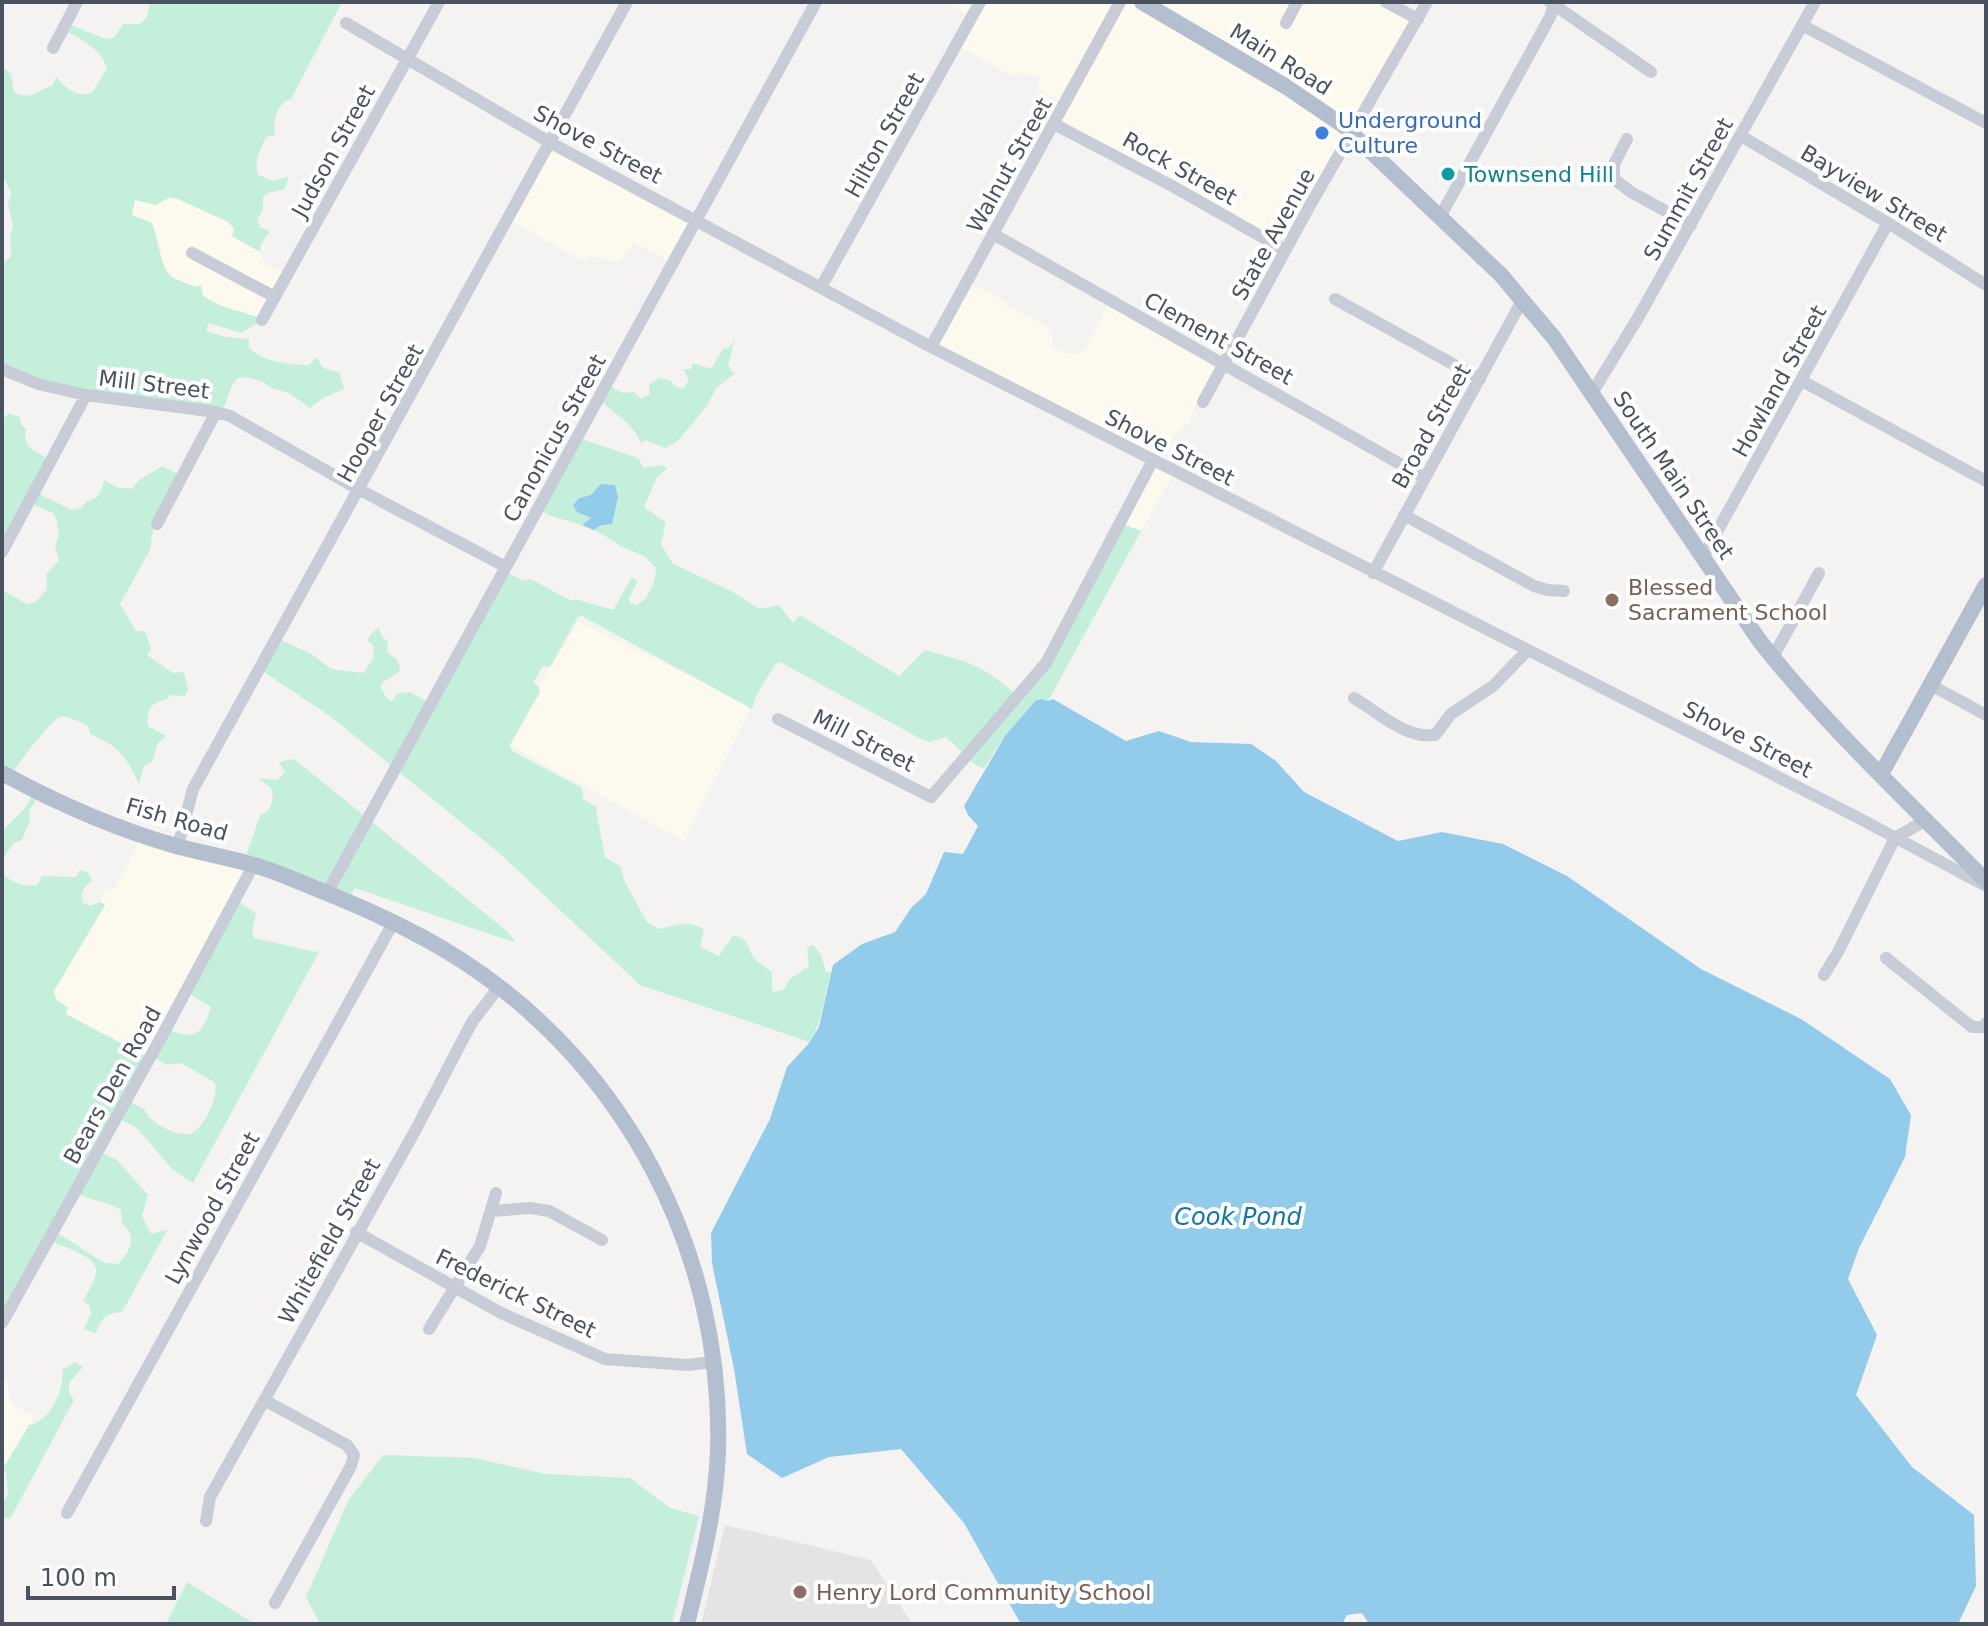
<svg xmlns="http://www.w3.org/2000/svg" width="1988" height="1626" font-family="'DejaVu Sans',sans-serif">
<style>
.commercial{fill:#fcfaee}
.education{fill:#e5e4e4}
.green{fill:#c4efdb;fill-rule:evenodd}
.water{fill:#93cbea}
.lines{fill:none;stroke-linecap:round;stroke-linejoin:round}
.minor{stroke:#c7ccd6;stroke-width:12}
.major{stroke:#b3becf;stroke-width:16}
.shop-dot{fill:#3f7fe0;stroke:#fff;stroke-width:3}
.culture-dot{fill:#0f9aa8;stroke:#fff;stroke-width:3}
.education-dot{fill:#8d6e63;stroke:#fff;stroke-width:3}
.labels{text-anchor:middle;stroke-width:8;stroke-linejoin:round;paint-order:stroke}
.street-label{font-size:22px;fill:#4a525f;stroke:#fff}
.shop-label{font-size:22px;fill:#366cbe;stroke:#fff;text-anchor:start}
.culture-label{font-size:22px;fill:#0d838f;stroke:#fff;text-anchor:start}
.education-label{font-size:22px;fill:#785e54;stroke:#fff;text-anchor:start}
.water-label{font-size:24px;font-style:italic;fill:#1275aa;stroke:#fff}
</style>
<rect width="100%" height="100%" fill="#f4f3f2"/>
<path class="commercial" d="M 949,2 L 1383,2 L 1413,18 L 1286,245 L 1058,126 L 1066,104 L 1038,89 L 1040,76 L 1021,73 L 1016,76 L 1006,73 L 959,46 L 972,18 L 956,9 Z
M 550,147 L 694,218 L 672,262 L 634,243 L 619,262 L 590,256 L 583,261 L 510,220 Z
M 170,197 L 178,199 L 228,222 L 234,228 L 233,237 L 260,252 L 263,261 L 269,266 L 290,275 L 264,319 L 221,306 L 203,296 L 197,287 L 171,277 L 162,262 L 159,240 L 132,215 L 135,200 L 156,205 Z
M 968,283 L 997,296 L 1006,302 L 1007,306 L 1046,326 L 1053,338 L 1051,348 L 1073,355 L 1079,355 L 1085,349 L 1110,300 L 1221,363 L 1195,406 L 1189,423 L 1174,434 L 1161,463 L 1174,473 L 1141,531 L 1123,524 L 1154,462 L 937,350 Z
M 579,622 L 752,706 L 684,841 L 504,742 Z
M 140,836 L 252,866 L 148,1057 L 66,1014 L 56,1000 L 54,991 L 105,905 L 100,902 L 106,889 L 114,889 L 134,854 Z
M 2,1378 L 9,1383 L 8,1397 L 13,1405 L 32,1415 L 32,1422 L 2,1471 Z"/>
<path class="education" d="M 725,1525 L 871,1560 L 912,1624 L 701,1624 Z"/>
<path class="green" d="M 150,2 L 342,2 L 291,99 C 276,103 273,122 275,136 L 268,136 C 260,147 254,161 258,175 L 274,181 L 289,176 L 285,189 L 268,193 L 263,197 L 263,209 L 257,221 L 261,228 L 270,231 L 261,244 L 260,252 L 232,236 L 234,228 L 228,222 L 178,199 L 170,197 L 156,205 L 135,200 L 132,215 L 152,223 C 158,238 160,268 172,277 C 179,282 190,284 197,287 L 201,285 L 203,296 L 221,306 L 264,319 L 241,333 L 209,323 L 206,331 L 225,337 L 249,339 L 249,348 C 263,362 290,365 309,365 L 317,357 L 323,368 L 339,372 L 344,389 L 323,398 L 310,408 L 289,393 L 271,388 L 263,382 L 247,377 L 238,378 L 232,385 L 222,413 L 137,401 L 2,370 L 2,265 L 11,256 L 10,237 L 13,226 L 8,205 L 11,192 L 2,174 L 2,67 L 11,74 L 14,92 C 32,101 37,91 53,85 L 56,77 C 67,89 75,97 92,93 L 107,68 C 102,50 81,38 64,31 L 67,23 L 105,39 L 114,38 L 123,24 L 140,24 L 147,17 Z
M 735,338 L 728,365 L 734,374 L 717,387 L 706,407 L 677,442 L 665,448 L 645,440 L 641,443 C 632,421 612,414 598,397 L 606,383 L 622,393 L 634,392 L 641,399 L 650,394 L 649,384 L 660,378 L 671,381 L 673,385 L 683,389 L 689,380 L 683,369 L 691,369 L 693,363 L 711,369 L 723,349 L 730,347 Z
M 8,413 L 20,417 L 21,424 L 26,429 L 25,437 L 28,446 L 50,461 L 37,493 L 72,510 L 81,508 L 87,501 C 100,498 101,492 104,480 L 116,487 L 132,489 L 138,481 L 162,466 L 182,476 C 172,496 149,525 151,548 L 120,604 L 136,631 L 145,631 L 151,649 L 147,655 L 173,673 L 184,672 L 188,690 L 185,696 L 171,695 L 166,700 C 150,702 146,711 148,726 L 166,736 L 158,743 L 152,762 L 144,766 L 139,785 C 127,757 119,746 90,734 C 89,726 87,724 78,721 C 73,720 65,715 60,717 C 50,721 18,764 11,775 L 2,773 L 2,590 L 27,604 L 36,602 L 47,589 L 46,575 L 59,560 L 55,547 L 59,535 L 57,521 L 53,513 L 32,504 L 2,556 L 2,422 Z
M 576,437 L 638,458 L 644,468 L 662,465 L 667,469 L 657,477 L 644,507 L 666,523 L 661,544 L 673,564 L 733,592 L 759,609 L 779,605 L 793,623 L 800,615 L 899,676 L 925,650 C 965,661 984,665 1015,694 L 1048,662 L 1123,524 L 1141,531 L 1048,701 L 1035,701 L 1005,736 L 984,768 L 977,766 L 946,737 L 929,742 L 921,739 L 780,662 L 776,663 L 756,696 L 752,709 L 582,616 L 578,617 L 550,667 L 543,666 L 533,683 L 539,687 L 540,692 L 510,745 L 512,751 L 582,788 L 583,799 L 598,808 L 596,810 L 605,857 L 621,867 L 623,878 L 643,915 L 647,922 L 659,929 C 674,925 690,920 704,929 L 700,947 L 719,956 L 733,936 C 750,937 746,948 755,959 C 760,964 767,968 772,972 L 772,989 L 774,992 L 784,989 L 790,979 L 809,966 L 807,947 L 813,945 L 821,955 L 826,972 L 831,972 C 824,996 823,1020 810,1042 L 640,985 L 498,852 L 330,716 L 261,670 L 279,639 L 313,655 L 331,669 L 363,673 L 373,659 L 374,646 L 368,641 L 369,636 L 379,627 L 381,635 L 388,642 L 387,653 L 396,658 L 400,667 L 399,672 L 383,682 L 381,687 L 386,698 L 392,701 L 398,693 L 409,692 L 429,702 L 507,572 L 523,581 L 531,579 L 571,601 L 575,599 L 613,610 L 632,577 L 638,581 L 629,598 L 630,603 L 636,605 C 650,599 655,582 656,568 C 640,550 641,556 622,547 C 612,541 604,534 593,530 L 602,525 L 591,495 L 579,498 L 573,505 L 577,512 L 591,518 L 582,525 L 551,516 L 537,509 Z
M 294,759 L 508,932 L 516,943 L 355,888 L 347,902 L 244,861 L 260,816 L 269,810 L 273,798 L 271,788 L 258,778 L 277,780 L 285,772 L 279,762 Z
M 35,790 L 38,791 L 35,802 L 29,810 L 30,820 L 22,840 L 14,843 L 2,859 L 2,831 L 26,807 Z
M 80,870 L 88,872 L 92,881 C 84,887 79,892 83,903 L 90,906 L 100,902 L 105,905 L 54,991 L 56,1000 L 68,1007 L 66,1014 L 147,1057 L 126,1099 L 145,1110 C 148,1122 180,1139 192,1133 C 206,1125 218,1098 215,1083 L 181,1063 L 167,1065 L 153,1057 L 164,1028 C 194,1040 201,1038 211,1007 L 185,991 L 237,901 L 256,913 L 252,932 L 254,938 C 276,942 297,949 319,952 L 193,1183 L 172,1169 L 137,1128 L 120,1119 L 98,1151 L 117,1160 L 148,1195 L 142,1216 L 151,1234 L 168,1229 L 122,1312 C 106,1313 101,1318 96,1333 L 84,1329 L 91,1313 L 89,1305 L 83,1301 C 87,1293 97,1279 96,1270 C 95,1254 60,1247 47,1239 L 2,1317 L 2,873 C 12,883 23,887 37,885 L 42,876 L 76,877 ZM 74,1192 C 90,1201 106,1200 121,1210 L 122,1224 C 138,1236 130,1252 118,1264 L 104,1263 L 53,1230 Z
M 75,1362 L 83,1367 L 69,1383 L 69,1393 L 74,1400 L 10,1519 L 2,1518 L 2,1509 L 8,1492 L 6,1473 L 3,1470 L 4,1467 L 29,1425 C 50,1422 65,1389 62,1370 Z
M 383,1455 L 474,1458 L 546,1474 L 630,1478 L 670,1508 L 699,1516 L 672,1624 L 320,1624 L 306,1597 L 348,1501 Z
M 187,1582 L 255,1624 L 166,1624 Z"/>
<path class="water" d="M 601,484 L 615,485 L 618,497 L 612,524 L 602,525 L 593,530 L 582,525 L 591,518 L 577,512 L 573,505 L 579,498 L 591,495 Z
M 1042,699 L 1048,701 L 1053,699 L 1126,741 L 1159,731 L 1191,742 L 1251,744 L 1276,761 L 1304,792 L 1398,841 L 1442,832 L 1503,844 L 1567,876 L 1701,969 L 1801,1019 L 1890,1079 L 1911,1115 L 1905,1157 L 1859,1248 L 1848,1279 L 1877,1335 L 1856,1395 L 1912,1467 L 1974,1515 L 1976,1586 L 1958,1624 L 1369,1624 L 1362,1613 L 1347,1615 L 1342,1624 L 1021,1624 L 964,1523 L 901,1449 L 829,1457 L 782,1478 L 747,1454 L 734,1369 L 712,1263 L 711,1233 L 770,1119 L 787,1067 L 810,1042 L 819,1027 L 833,965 L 862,944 L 895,932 L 911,908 L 926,894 L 944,852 L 963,854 L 978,826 L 968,815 L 964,806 L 1005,736 L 1035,701 Z"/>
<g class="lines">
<path class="minor" d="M 1386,2 L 1418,19
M 1550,2 L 1651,72
M 346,23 L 551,143 L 931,347 L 1853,815 L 1986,886
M 1286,23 L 1297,2
M 1802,25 L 1986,123
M 53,48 L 77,2
M 1054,124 L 1174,187 L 1285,250
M 1741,136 L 1888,223 L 1986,285
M 1627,139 L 1614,164 L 1614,179 L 1631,192 L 1691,225
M 1440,217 L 1550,17 L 1555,2
M 993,234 L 1425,478
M 192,253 L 275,297
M 821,287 L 980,2
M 1335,299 L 1480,379
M 262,320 L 439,2
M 931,347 L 1120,2
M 2,369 L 38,384 L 86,395 L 216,412 L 230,416 L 360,490 L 506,567
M 1802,381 L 1986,481
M 1592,393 L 1639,316 L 1815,2
M 1203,402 L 1309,207 L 1427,2
M 1404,515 L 1534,586 L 1547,590 L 1564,591
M 157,524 L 216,412
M 2,552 L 86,395
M 1703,557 L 1888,223
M 1373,573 L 1523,299
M 1773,657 L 1819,573
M 1931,685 L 1986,715
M 1354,698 C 1378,712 1405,739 1435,735 L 1451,714 L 1493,686 L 1528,650
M 778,719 L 931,797 L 1046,663 L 1153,460
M 178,846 L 193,789 L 627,2
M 327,893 L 816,2
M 1886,958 L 1972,1027 L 1983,1027 L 1986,1023
M 1824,975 L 1838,952 L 1895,838 L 1926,820
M 493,1211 L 530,1208 L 549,1211 L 602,1240
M 356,1232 L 501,1313 L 605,1359 L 687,1365 L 713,1362
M 2,1323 L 163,1034 L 254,864
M 429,1329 L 480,1246 L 496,1193
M 264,1400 L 347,1445 L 354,1455 L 351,1466 L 275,1603
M 67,1513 L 393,923
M 206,1521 L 210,1497 L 415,1131 L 472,1022 L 499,987"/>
<path class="major" d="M 1142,2 L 1285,86 L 1344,126 L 1501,275 L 1554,338 L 1759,640 C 1827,727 1909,802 1986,881
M 2,773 C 57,803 116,829 176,846 C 213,856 250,861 285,876 C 345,900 407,925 461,960 C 626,1066 724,1254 718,1451 C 716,1510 701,1567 687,1624
M 1881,774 L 1986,585"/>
</g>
<circle class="shop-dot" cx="1322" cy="133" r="8"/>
<circle class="culture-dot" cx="1448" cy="174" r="8"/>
<g class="education-dot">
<circle cx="1612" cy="600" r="8"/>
<circle cx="800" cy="1592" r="8"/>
</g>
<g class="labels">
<g class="street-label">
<text transform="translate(1281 59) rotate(32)" y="8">Main Road</text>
<text transform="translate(884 135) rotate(-61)" y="8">Hilton Street</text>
<text transform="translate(598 144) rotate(28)" y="8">Shove Street</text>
<text transform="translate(333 151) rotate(-61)" y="8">Judson Street</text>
<text transform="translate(1009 165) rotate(-61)" y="8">Walnut Street</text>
<text transform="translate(1180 168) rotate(29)" y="8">Rock Street</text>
<text transform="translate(1688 189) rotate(-61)" y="8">Summit Street</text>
<text transform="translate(1874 193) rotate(31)" y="8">Bayview Street</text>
<text transform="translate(1273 234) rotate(-61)" y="8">State Avenue</text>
<text transform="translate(1219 338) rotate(29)" y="8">Clement Street</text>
<text transform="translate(1779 381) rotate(-61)" y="8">Howland Street</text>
<text transform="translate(154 384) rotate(7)" y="8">Mill Street</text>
<text transform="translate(380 413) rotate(-61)" y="8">Hooper Street</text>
<text transform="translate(1431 426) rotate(-61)" y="8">Broad Street</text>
<text transform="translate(554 438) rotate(-61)" y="8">Canonicus Street</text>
<text transform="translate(1170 447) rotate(27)" y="8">Shove Street</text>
<text transform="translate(1674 475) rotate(56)" y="8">South Main Street</text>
<text transform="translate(1748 739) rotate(27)" y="8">Shove Street</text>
<text transform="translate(864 740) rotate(27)" y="8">Mill Street</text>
<text transform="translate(177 819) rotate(16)" y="8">Fish Road</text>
<text transform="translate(112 1085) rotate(-61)" y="8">Bears Den Road</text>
<text transform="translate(212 1208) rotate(-61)" y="8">Lynwood Street</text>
<text transform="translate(329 1241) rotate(-61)" y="8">Whitefield Street</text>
<text transform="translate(516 1293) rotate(26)" y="8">Frederick Street</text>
</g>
<g class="shop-label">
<text x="1338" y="128">Underground<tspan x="1338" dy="25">Culture</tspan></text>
</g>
<g class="culture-label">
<text x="1464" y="182">Townsend Hill</text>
</g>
<g class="education-label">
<text x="1628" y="595">Blessed<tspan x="1628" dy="25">Sacrament School</tspan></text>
<text x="816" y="1600">Henry Lord Community School</text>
</g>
<g class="water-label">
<text x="1238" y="1225">Cook Pond</text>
</g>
</g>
<rect width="1988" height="1626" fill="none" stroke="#4a525f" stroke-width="8"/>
<path d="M28 1586v12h146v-12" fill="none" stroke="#4a525f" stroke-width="4"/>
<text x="40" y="1586" font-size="24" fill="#4a525f" stroke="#ffffff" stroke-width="6" paint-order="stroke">100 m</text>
</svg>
